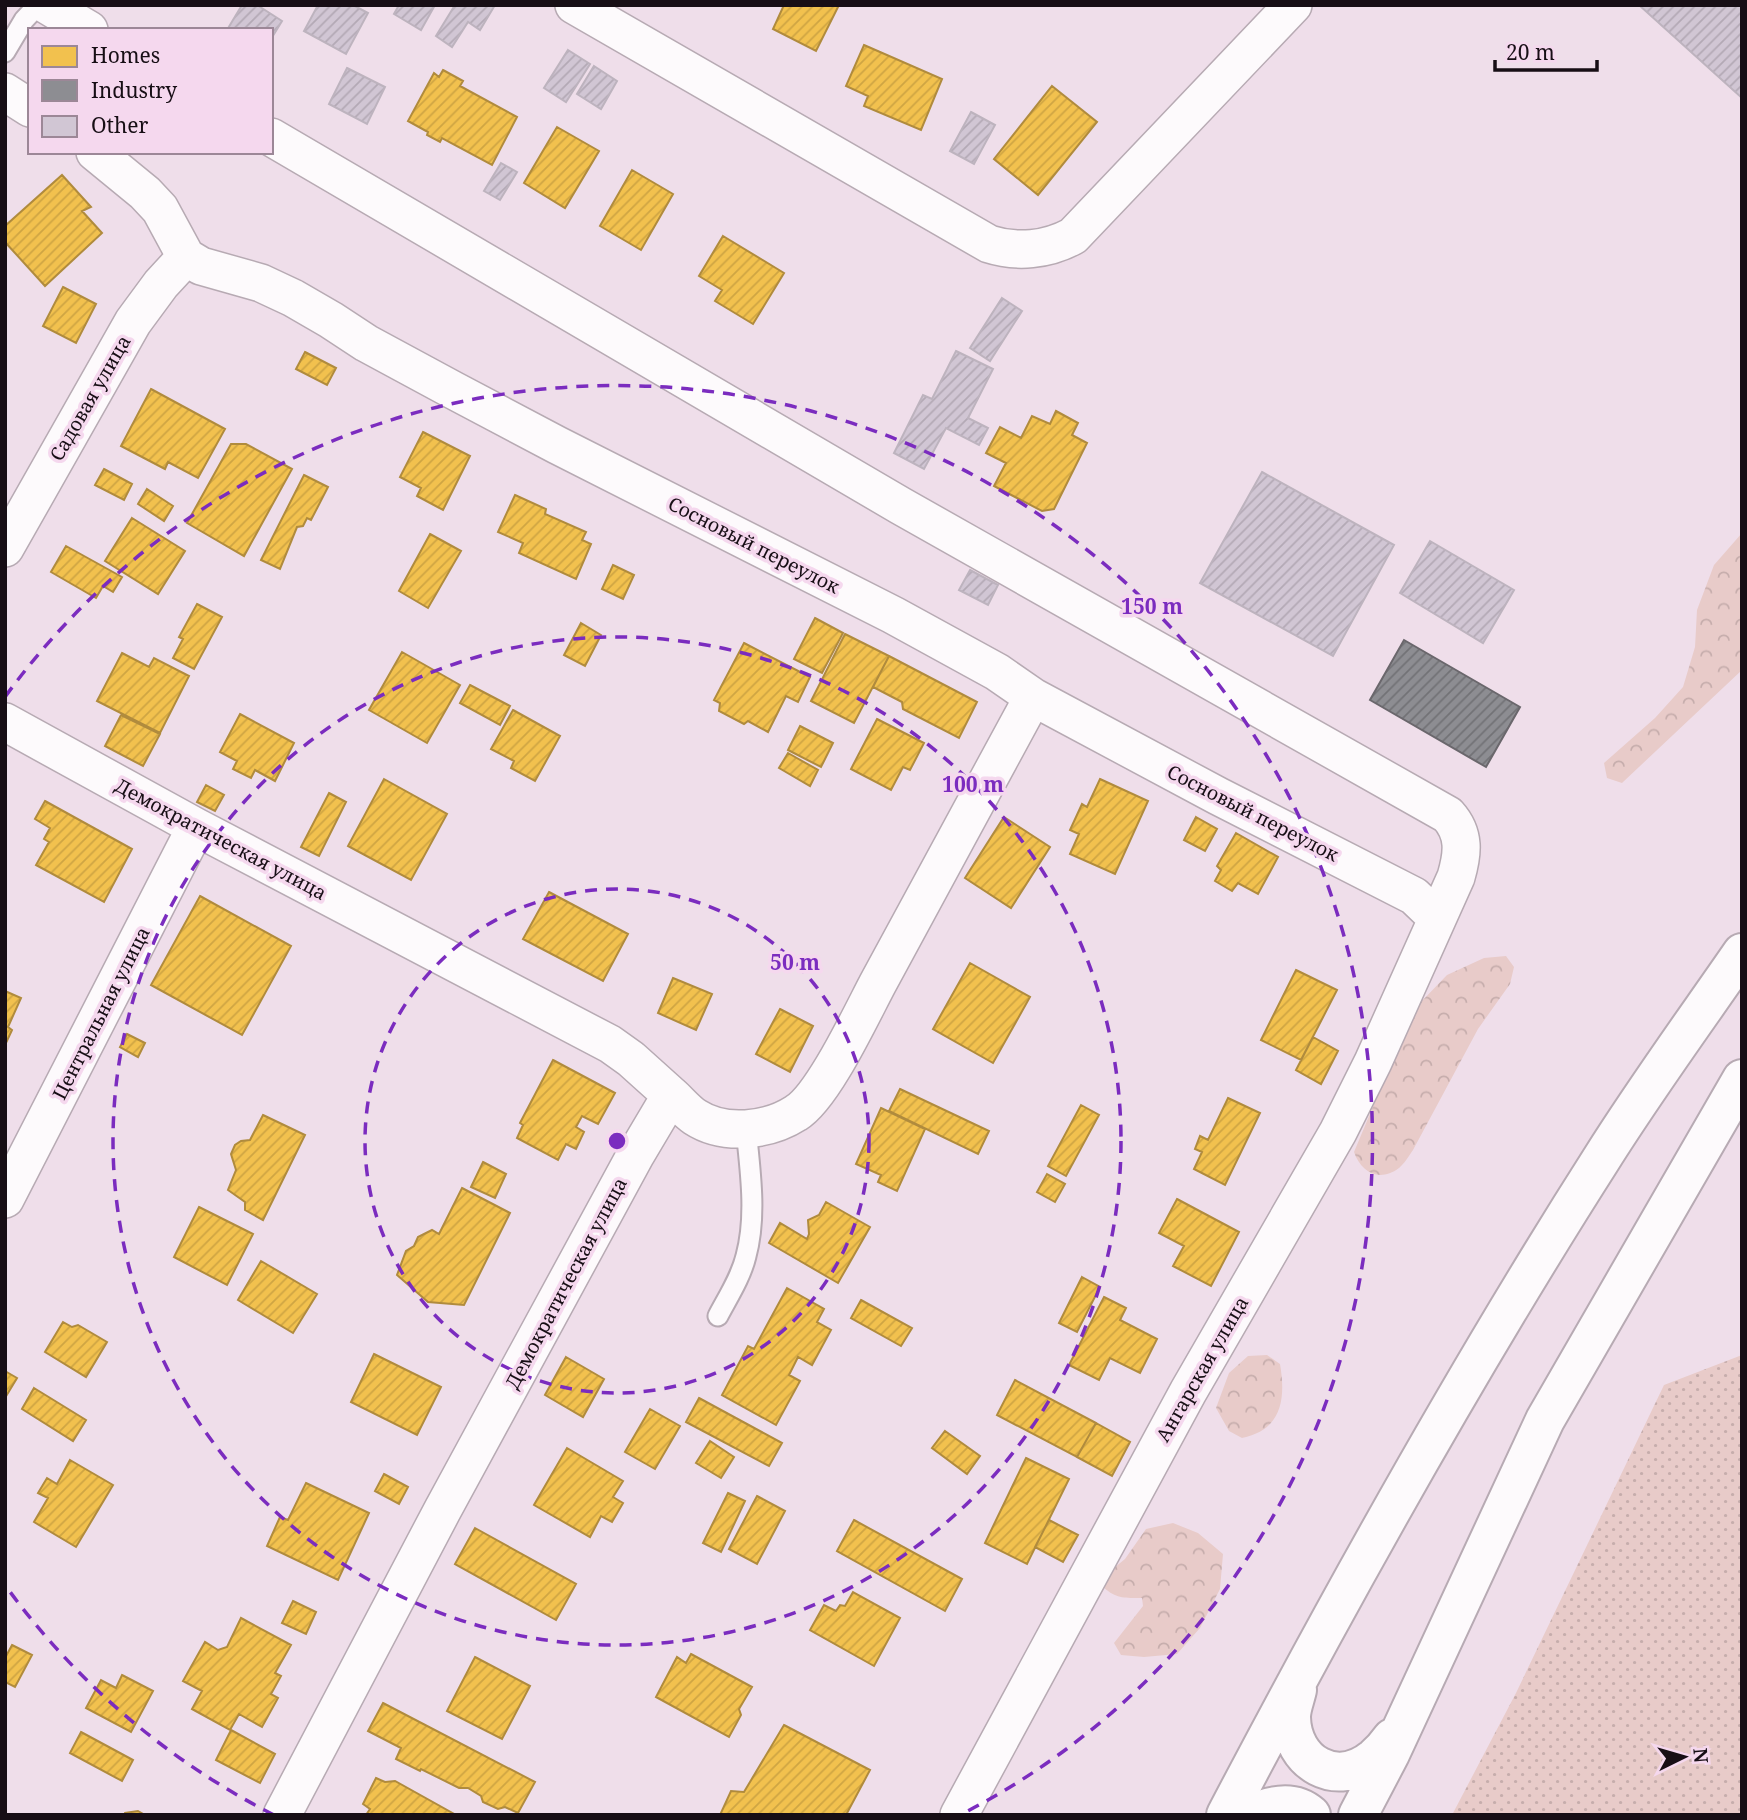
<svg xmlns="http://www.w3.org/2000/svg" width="1747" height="1820" font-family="'Noto Serif',serif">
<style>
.grass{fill:url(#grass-dots)}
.forest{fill:url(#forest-crowns)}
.homes{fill:url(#homes-hatch);stroke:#b08b3d;stroke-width:2}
.industry{fill:url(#industry-hatch);stroke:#6a676c;stroke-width:2}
.building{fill:url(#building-hatch);stroke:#bdb3be;stroke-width:2}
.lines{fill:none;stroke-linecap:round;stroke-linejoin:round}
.lane-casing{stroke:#b7aab3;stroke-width:23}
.street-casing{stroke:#b7aab3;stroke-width:40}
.primary-casing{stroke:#b7aab3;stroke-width:42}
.lane{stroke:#fdfafc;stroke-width:19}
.street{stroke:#fdfafc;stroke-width:37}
.primary{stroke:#fdfafc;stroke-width:38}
.ring{fill:none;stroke:#7b2cbf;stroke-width:3.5;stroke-dasharray:12 9}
.labels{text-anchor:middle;stroke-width:7;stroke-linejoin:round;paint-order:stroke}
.street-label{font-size:19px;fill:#170e15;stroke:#f5d8ee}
.centre{fill:#7b2cbf;stroke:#f5d8ee;stroke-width:3.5}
.ring-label{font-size:21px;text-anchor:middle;font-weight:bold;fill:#7b2cbf;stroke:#f5d8ee;stroke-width:7;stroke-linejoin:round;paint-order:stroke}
</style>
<defs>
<pattern id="grass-dots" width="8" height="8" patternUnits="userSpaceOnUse" patternTransform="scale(1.75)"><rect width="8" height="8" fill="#e8cbc9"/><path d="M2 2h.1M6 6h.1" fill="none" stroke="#c6adac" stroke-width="1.8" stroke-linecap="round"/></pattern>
<pattern id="forest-crowns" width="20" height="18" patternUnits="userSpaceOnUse" patternTransform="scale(1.75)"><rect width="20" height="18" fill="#e8cbc9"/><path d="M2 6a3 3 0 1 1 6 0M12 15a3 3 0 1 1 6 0" fill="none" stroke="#c6adac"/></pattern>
<pattern id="homes-hatch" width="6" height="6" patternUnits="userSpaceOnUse" patternTransform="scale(1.75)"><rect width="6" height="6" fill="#f2c14e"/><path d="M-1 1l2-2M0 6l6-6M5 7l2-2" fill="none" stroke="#cfa543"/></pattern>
<pattern id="industry-hatch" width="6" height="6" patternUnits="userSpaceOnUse" patternTransform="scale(1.75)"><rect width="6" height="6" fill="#8d8d92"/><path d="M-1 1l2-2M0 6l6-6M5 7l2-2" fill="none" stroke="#727276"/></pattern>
<pattern id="building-hatch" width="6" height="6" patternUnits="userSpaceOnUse" patternTransform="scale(1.75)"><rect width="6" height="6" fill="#d1c6d4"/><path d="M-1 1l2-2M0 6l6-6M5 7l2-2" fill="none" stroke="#b3a9b5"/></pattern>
</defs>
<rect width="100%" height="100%" fill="#efdeea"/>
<path class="grass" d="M 1742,1355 L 1742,1815 L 1452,1815 L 1516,1693 L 1664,1385 Z"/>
<path class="forest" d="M 1742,533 L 1742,670 L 1622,783 L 1607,778 L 1604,763 L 1655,718 L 1683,687 L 1695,647 L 1697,610 L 1714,565 Z
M 1506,956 L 1514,967 L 1510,984 L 1478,1029 L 1413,1150 C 1409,1156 1404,1164 1399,1168 C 1379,1183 1361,1172 1354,1152 L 1390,1066 L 1420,1003 L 1447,975 L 1484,958 Z
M 1267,1355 L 1280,1364 C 1286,1399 1282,1430 1242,1438 L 1229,1431 L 1216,1408 L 1229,1373 L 1248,1356 Z
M 1173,1523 L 1198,1533 L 1223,1554 L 1220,1589 L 1200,1628 L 1177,1654 L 1144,1657 L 1121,1655 L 1114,1643 L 1143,1606 L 1142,1598 C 1124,1598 1116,1599 1102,1586 L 1104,1576 L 1125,1559 L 1146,1529 Z"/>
<path class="homes" d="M 784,5 L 839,5 L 816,51 L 773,29 Z
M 864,45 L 942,79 L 921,130 L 864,106 L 868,96 L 846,86 Z
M 443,70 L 463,81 L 460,86 L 517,117 L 492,165 L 442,138 L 440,142 L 427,135 L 428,132 L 408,121 L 434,73 L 439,77 Z
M 1052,86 L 1097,122 L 1038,195 L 994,159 Z
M 557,127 L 599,151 L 565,208 L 524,183 Z
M 632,170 L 673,194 L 641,250 L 600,226 Z
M 62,175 L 91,207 L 82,211 L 102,233 L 45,286 L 5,242 L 5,226 Z
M 723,236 L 784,273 L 753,324 L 715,301 L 722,290 L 699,276 Z
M 63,287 L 96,304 L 76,343 L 43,326 Z
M 305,352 L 336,368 L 327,385 L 296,369 Z
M 151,389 L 225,429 L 198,478 L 168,462 L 165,469 L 121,446 Z
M 1056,411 L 1078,423 L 1072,435 L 1087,443 L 1054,509 L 1042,511 L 994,486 L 1006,463 L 986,453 L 1000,427 L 1021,438 L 1032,416 L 1050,424 Z
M 423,432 L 470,456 L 443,510 L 417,496 L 421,488 L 400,477 Z
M 231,444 L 246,444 L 292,469 L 244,556 L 187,523 Z
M 104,469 L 132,484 L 124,500 L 95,485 Z
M 304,475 L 328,487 L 311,520 L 307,518 L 303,526 L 297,527 L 280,569 L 261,560 Z
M 147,489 L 173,506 L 164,521 L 138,504 Z
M 515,495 L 546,509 L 545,514 L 586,532 L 582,540 L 591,544 L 576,579 L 519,553 L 523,543 L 498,532 Z
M 132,518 L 185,551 L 158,594 L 105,561 Z
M 430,534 L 461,551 L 428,608 L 399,591 Z
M 66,546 L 122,577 L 113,592 L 103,586 L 96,598 L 51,572 Z
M 613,565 L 634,575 L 623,599 L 602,589 Z
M 197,604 L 222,617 L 194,669 L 173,658 L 183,639 L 179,637 Z
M 815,618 L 843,633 L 822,673 L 794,659 Z
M 581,623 L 601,635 L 585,666 L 564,655 Z
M 845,634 L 889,656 L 854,723 L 811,701 Z
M 744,643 L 810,677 L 798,702 L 786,696 L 768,732 L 748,721 L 744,724 L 719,711 L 720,703 L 714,700 Z
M 402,652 L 460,685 L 427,743 L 369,710 Z
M 122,653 L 149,667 L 154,658 L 189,676 L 160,733 L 97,701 Z
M 889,656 L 977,702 L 959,738 L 903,709 L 902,702 L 873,687 Z
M 470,685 L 510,706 L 500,725 L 460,703 Z
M 513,710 L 560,736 L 535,781 L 511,768 L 514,761 L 491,749 Z
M 240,714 L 294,743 L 275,781 L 255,770 L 251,778 L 233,769 L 237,761 L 220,752 Z
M 121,715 L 160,734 L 143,766 L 105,746 Z
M 877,719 L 924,743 L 910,770 L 903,767 L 891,790 L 851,769 Z
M 800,726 L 833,743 L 821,767 L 788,750 Z
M 788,753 L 818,770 L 810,786 L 779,768 Z
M 384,779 L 447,814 L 411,880 L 348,846 Z
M 1100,779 L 1148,801 L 1115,874 L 1070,854 L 1079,834 L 1070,830 L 1082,804 L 1087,807 Z
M 206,785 L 224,795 L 215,811 L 197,802 Z
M 329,793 L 346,802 L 319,856 L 301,847 Z
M 45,801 L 132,849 L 104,902 L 36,865 L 49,842 L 44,839 L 50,828 L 35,819 Z
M 1004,817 L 1050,847 L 1011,908 L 965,878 Z
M 1196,817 L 1217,829 L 1205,851 L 1184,840 Z
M 1236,833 L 1278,857 L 1258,894 L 1238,883 L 1232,891 L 1215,881 L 1221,870 L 1217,866 Z
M 549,892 L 628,934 L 603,981 L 523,939 Z
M 200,896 L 291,946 L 242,1035 L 151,985 Z
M 970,963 L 1030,997 L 993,1063 L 933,1029 Z
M 1296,970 L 1337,990 L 1301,1060 L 1261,1040 Z
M 673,978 L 712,994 L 696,1030 L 658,1013 Z
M 5,991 L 21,998 L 8,1027 L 12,1030 L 5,1045 Z
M 780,1009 L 813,1026 L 790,1072 L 756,1054 Z
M 127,1034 L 145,1043 L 138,1057 L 120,1047 Z
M 1313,1037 L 1338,1051 L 1321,1084 L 1296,1070 Z
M 553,1060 L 615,1093 L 598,1124 L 582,1116 L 576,1127 L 584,1132 L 576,1149 L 566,1144 L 558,1160 L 517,1138 L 523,1125 L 520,1123 Z
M 900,1089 L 989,1131 L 978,1154 L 889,1111 Z
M 1228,1098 L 1260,1113 L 1225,1185 L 1194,1169 L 1202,1152 L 1195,1149 L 1200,1136 L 1208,1140 Z
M 1081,1105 L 1099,1115 L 1066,1176 L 1048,1166 Z
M 881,1108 L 925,1129 L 897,1191 L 878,1182 L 881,1175 L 856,1164 Z
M 263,1115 L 305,1135 L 263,1220 L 245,1210 L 245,1202 L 228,1190 L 236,1170 L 231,1154 L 235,1145 L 241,1141 L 250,1140 Z
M 483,1162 L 506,1174 L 495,1198 L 471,1187 Z
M 1047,1174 L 1065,1184 L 1055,1202 L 1037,1192 Z
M 462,1188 L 510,1213 L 464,1305 L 428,1302 L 397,1275 L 406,1251 L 414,1246 L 418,1237 L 432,1230 L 439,1234 Z
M 1177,1199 L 1239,1232 L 1211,1286 L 1173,1266 L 1184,1246 L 1159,1233 Z
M 826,1202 L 870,1227 L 838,1283 L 769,1243 L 780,1223 L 807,1239 L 809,1234 L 808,1220 L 819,1215 Z
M 199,1207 L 253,1234 L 227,1285 L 174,1257 Z
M 261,1261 L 317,1294 L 293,1333 L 238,1300 Z
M 1082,1277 L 1100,1287 L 1077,1332 L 1059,1323 Z
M 787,1288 L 824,1309 L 817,1322 L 831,1330 L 812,1365 L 798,1357 L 789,1375 L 800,1381 L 776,1425 L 722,1395 L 748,1346 L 754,1349 Z
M 1104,1297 L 1126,1308 L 1120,1320 L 1157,1339 L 1140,1373 L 1110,1358 L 1099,1380 L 1069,1365 Z
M 861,1300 L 912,1328 L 901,1346 L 851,1318 Z
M 63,1322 L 72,1327 L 78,1325 L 107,1342 L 86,1377 L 45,1352 Z
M 374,1354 L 441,1387 L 417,1435 L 351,1402 Z
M 566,1357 L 604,1379 L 583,1417 L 545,1395 Z
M 5,1371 L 17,1378 L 5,1398 Z
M 1015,1380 L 1096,1423 L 1077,1457 L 997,1415 Z
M 34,1388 L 86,1420 L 73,1441 L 22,1409 Z
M 699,1398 L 782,1443 L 769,1466 L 686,1422 Z
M 650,1409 L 680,1426 L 655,1469 L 625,1452 Z
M 1096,1423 L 1130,1442 L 1112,1476 L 1077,1457 Z
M 945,1431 L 980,1456 L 967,1474 L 932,1448 Z
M 710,1441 L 734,1457 L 721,1478 L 696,1463 Z
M 567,1448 L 623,1481 L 613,1497 L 623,1503 L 612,1522 L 601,1516 L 590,1537 L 534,1505 Z
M 1026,1458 L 1069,1479 L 1027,1564 L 985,1543 Z
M 70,1460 L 113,1485 L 76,1547 L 34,1522 L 48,1498 L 38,1493 L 47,1478 L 57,1484 Z
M 384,1474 L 408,1487 L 399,1504 L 375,1491 Z
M 306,1483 L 369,1513 L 338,1580 L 267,1546 L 280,1517 L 288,1520 Z
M 728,1493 L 745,1501 L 721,1552 L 703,1543 Z
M 757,1496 L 785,1511 L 757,1564 L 729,1549 Z
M 854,1520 L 962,1579 L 945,1611 L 837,1551 Z
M 1049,1520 L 1078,1535 L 1063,1562 L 1035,1547 Z
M 475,1528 L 576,1584 L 556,1620 L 455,1564 Z
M 853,1592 L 900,1618 L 874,1666 L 810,1630 L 824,1605 L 836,1611 L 840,1605 L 845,1606 Z
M 293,1601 L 316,1612 L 306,1634 L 282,1623 Z
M 241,1618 L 291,1645 L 275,1673 L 281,1676 L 271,1694 L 278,1698 L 262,1727 L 239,1714 L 230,1730 L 192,1709 L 202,1691 L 183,1681 L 205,1642 L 218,1650 L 227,1647 Z
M 12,1645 L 32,1655 L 15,1687 L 5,1682 L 5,1658 Z
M 691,1654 L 752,1687 L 739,1709 L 741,1715 L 729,1737 L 656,1697 L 677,1657 L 686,1663 Z
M 475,1657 L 530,1686 L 502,1739 L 447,1711 Z
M 122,1675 L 153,1691 L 131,1732 L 86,1708 L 101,1680 L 116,1688 Z
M 383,1703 L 535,1782 L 518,1813 L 505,1807 L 498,1809 L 483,1802 L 481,1796 L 468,1788 L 459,1788 L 421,1769 L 420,1771 L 396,1759 L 401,1748 L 368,1731 Z
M 784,1725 L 870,1770 L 846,1815 L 720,1815 L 731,1791 L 744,1792 Z
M 231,1730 L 275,1754 L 260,1783 L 216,1760 Z
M 81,1732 L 133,1760 L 122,1781 L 70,1753 Z
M 376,1778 L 385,1782 L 395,1781 L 456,1815 L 366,1815 L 370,1809 L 363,1804 Z
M 138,1811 L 145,1815 L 124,1815 L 125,1813 Z"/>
<path class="industry" d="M 1404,640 L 1520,707 L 1486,767 L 1370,700 Z"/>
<path class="building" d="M 242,5 L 257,5 L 282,21 L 271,39 L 271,30 L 227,30 Z
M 318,5 L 353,5 L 368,13 L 346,54 L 304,31 Z
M 399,5 L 435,5 L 421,30 L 394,14 Z
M 455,5 L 495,5 L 480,30 L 468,22 L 452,47 L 436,36 Z
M 1639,5 L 1742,5 L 1742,98 Z
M 568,50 L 590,64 L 566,102 L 544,88 Z
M 594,66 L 617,81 L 601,109 L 577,94 Z
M 347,68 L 385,87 L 367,124 L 329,104 Z
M 971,112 L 995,125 L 974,164 L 950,151 Z
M 501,163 L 517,172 L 500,200 L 484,191 Z
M 1002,298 L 1022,311 L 990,361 L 970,348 Z
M 956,351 L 993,369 L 968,418 L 988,428 L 979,445 L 946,428 L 924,469 L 894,453 L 923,395 L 932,399 Z
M 1262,472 L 1394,545 L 1333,656 L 1200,583 Z
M 1430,541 L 1514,590 L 1483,643 L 1400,593 Z
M 970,570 L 998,585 L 988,605 L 959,590 Z"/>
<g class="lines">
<g class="lane-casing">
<path id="lane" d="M 5,52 L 24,20 L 38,5
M 718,1316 C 728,1297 741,1277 746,1256 C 757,1216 750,1169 746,1129"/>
</g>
<g class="street-casing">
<path id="street" d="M 47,5 L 89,30
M 574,5 L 989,244 C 1017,253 1047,250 1073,236 L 1293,5
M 5,92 L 30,108
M 271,137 L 901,506 L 1448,815 C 1465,834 1463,853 1456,877 L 1373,1062 L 1338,1132 L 1188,1392 L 959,1815
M 95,152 L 145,193 L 160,209 L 186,257 L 201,266 L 261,283 L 293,298 L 331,320 L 366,343 L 453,390 L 557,445 L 893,615 L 997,672 L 1033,697 L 1218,796 L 1414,896 L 1437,918
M 5,548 L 133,322 L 161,284 L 186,257
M 5,722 L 196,827 L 610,1044 L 631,1059 L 671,1095 L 636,1154 L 442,1511 L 282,1815
M 671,1095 C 679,1102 686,1111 695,1117 C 724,1136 768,1131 796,1113 C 823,1097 862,1013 878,983 C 930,888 981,792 1033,697
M 5,1199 L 196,827"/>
</g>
<g class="primary-casing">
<path id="primary" d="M 1297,1690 C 1295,1699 1291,1708 1291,1717 C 1292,1763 1336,1789 1374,1758 C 1381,1752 1387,1745 1392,1738
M 1226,1815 C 1343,1592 1466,1371 1602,1158 C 1646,1088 1695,1021 1742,953
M 1249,1815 C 1268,1806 1293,1799 1311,1815
M 1358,1815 L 1390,1754 L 1545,1420 L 1742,1079"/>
</g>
<use href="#lane" class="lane"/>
<use href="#street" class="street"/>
<use href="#primary" class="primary"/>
</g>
<g class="ring">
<circle cx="617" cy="1141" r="252"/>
<circle cx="617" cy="1141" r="504"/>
<path d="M274 1815A756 756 0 0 1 5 1585M5 697A756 756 0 1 1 960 1815"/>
</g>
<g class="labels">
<g class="street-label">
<text transform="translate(90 398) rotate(-60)" y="7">Садовая улица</text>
<text transform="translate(754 545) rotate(27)" y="7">Сосновый переулок</text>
<text transform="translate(1253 813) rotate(27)" y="7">Сосновый переулок</text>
<text transform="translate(221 839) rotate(28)" y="7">Демократическая улица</text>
<text transform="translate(101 1013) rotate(-63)" y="7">Центральная улица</text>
<text transform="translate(566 1283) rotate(-62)" y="7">Демократическая улица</text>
<text transform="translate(1202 1369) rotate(-60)" y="7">Ангарская улица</text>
</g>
</g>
<circle cx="617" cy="1141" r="10" class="centre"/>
<g class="ring-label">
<text x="1152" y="614">150 m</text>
<text x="973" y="792">100 m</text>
<text x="795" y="970">50 m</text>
</g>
<rect width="1747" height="1820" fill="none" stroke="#170e15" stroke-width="14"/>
<rect x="28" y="28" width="245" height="126" fill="#f5d8ee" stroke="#9c8797" stroke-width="2"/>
<rect x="42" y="46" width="35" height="21" fill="#f2c14e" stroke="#9c8797" stroke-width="2"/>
<text x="91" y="63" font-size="21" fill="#170e15">Homes</text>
<rect x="42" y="80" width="35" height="21" fill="#8d8d92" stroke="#9c8797" stroke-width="2"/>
<text x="91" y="98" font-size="21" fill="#170e15">Industry</text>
<rect x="42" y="116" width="35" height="21" fill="#d1c6d4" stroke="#9c8797" stroke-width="2"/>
<text x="91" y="133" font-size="21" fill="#170e15">Other</text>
<g transform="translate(1684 1757) rotate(85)" stroke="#f5d8ee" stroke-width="5" paint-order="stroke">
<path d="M0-5L12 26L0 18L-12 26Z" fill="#170e15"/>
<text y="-10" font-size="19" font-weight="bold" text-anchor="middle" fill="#170e15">N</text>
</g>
<path d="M1495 60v10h102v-10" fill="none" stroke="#170e15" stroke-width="3.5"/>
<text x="1506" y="60" font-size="21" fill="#170e15" stroke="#f5d8ee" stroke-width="5" paint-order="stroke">20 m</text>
</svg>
